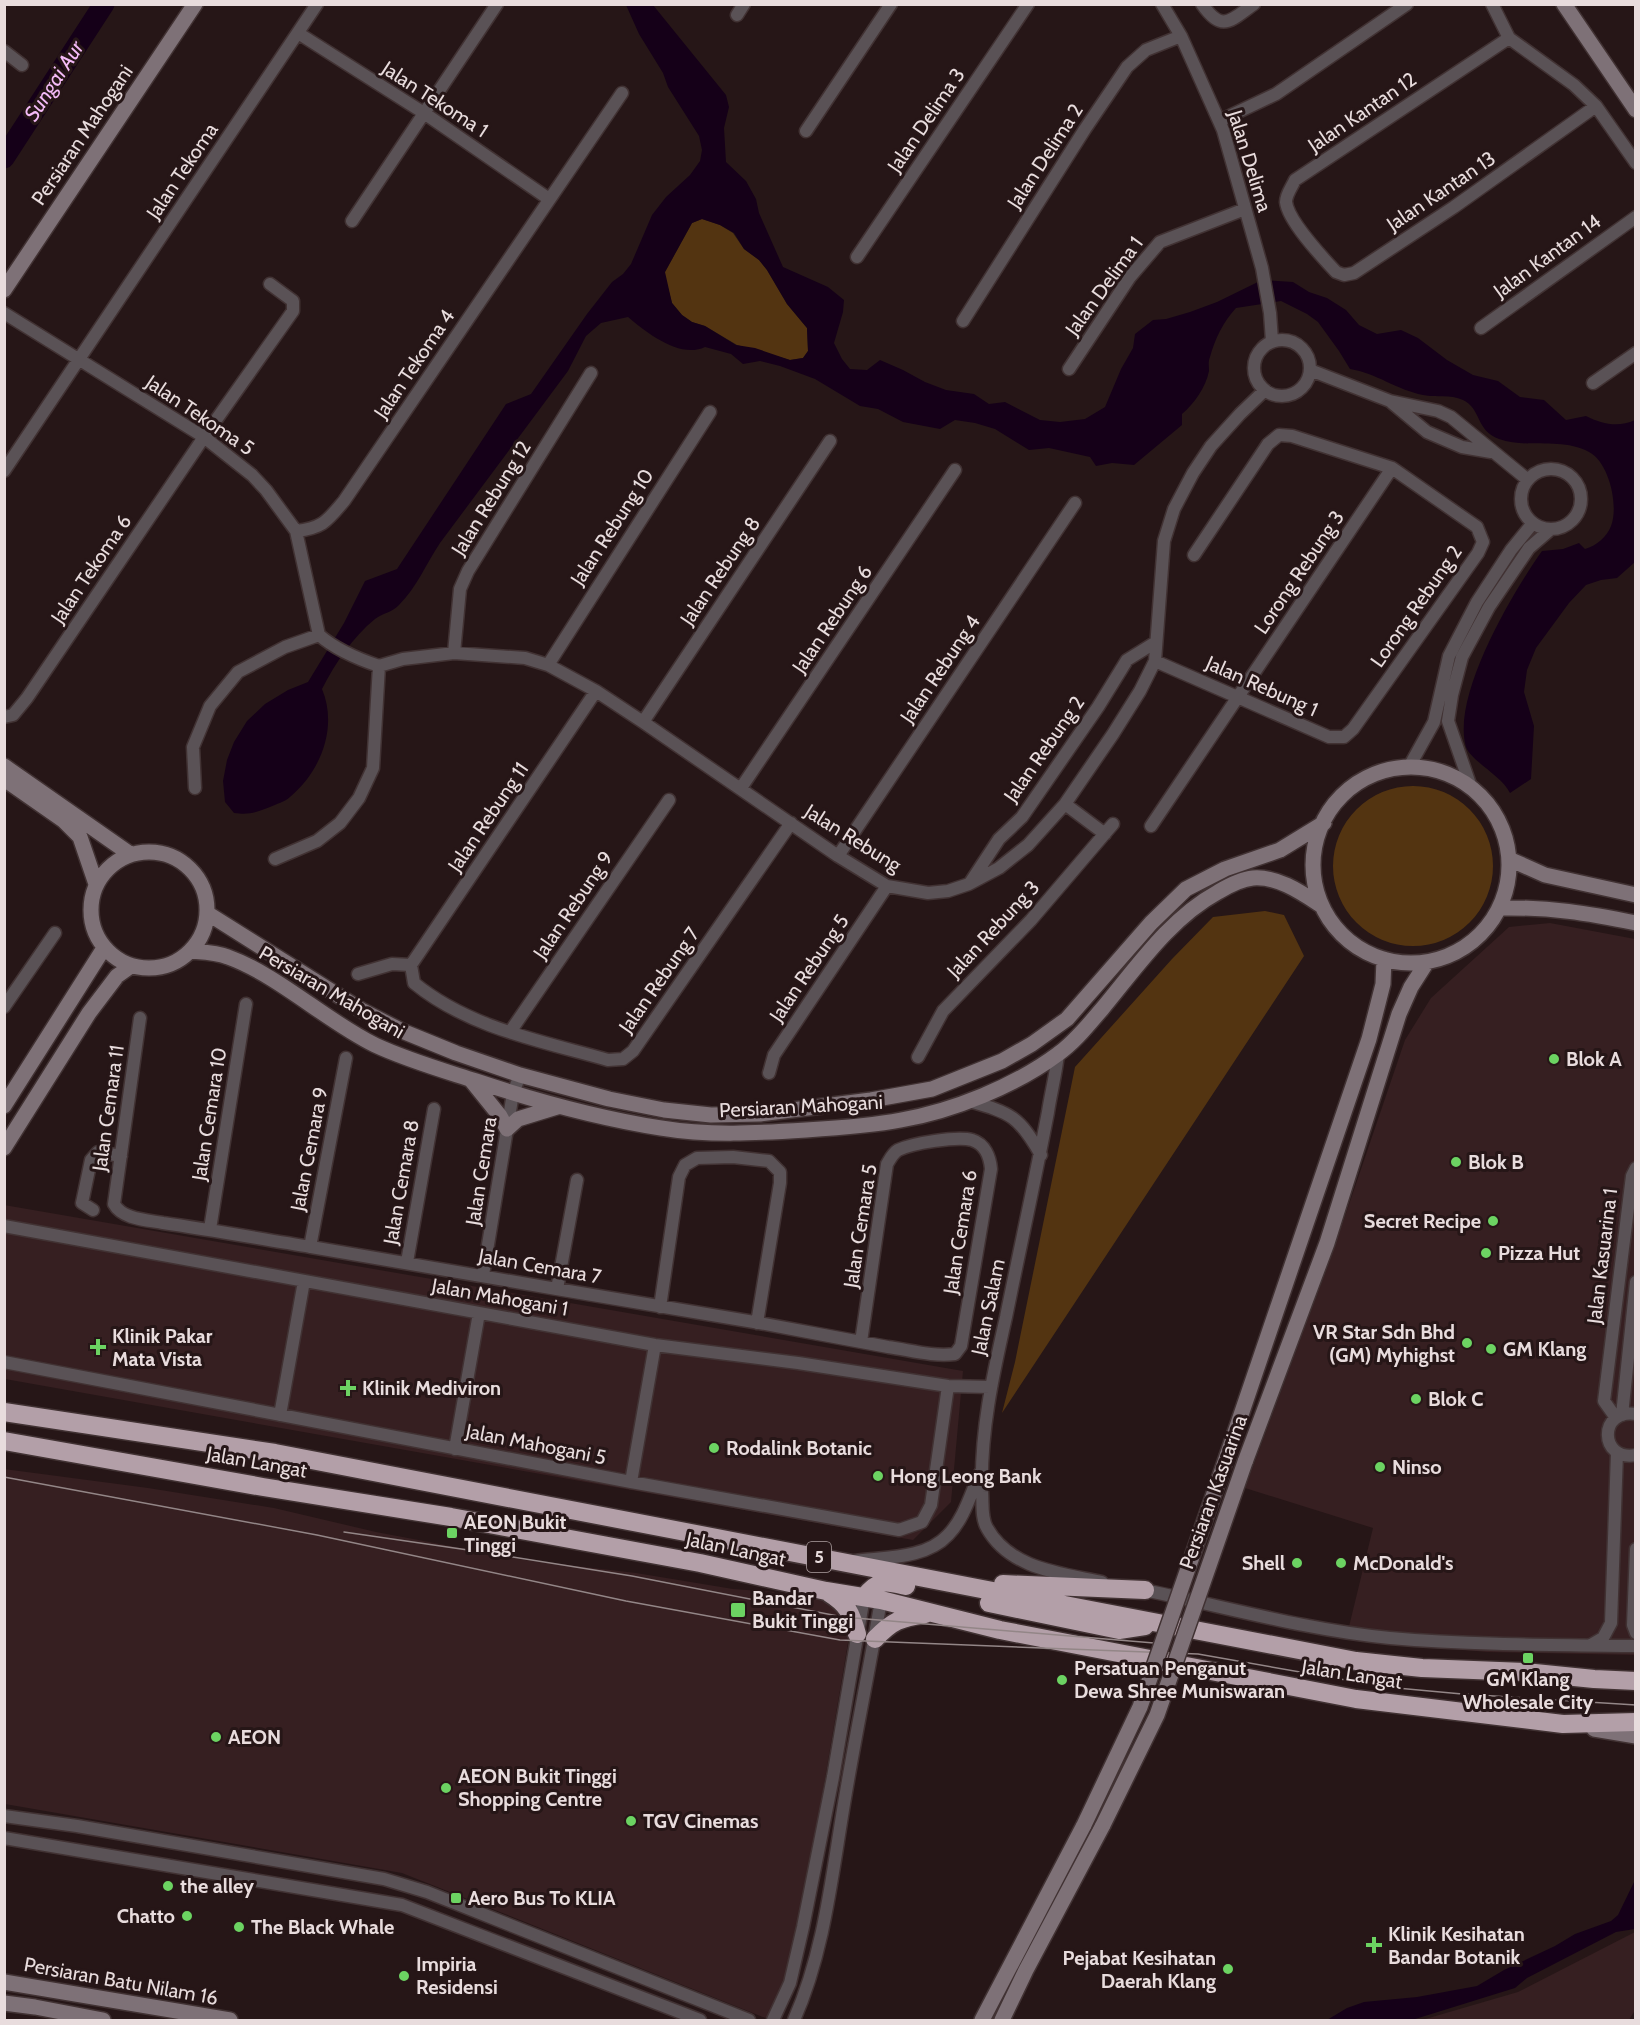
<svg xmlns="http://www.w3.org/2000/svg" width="1640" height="2025" font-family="Cabin,sans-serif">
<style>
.built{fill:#361f21}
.green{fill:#533411}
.water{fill:#150018;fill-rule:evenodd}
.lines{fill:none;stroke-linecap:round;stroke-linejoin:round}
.river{stroke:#150018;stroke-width:21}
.street-casing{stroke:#413233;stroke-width:15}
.secondary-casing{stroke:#413233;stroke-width:18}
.highway-casing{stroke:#413233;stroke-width:21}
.street{stroke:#5a5256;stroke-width:12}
.secondary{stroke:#7e7177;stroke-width:15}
.highway{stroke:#b39fa8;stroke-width:18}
.tram{stroke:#938687;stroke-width:1.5}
.secondary-bridge-casing{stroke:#413233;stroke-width:18;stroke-linecap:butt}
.secondary-bridge{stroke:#7e7177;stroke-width:15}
.poi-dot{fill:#6cd362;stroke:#261617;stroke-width:2}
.labels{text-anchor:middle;stroke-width:6;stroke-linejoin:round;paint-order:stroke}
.shield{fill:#261617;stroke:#aea1a2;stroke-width:1.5}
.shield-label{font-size:18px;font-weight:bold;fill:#e8dcdd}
.street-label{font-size:20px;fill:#e8dcdd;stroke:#261617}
.poi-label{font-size:20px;font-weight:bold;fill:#e8dcdd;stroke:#261617;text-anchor:start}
.water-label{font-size:21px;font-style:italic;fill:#f4bbf7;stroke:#261617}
</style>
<rect width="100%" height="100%" fill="#261617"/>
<path class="built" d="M 1550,923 L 1635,939 L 1635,1655 L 1487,1652 L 1346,1639 L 1373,1528 L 1245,1488 L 1330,1260 L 1405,1040 L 1431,998 L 1509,927 Z
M 4,1205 L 963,1371 L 951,1502 L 913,1540 L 5,1379 Z
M 4,1469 L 148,1488 L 274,1508 L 376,1532 L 525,1560 L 636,1573 L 733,1589 L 788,1593 L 828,1600 L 844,1614 L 850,1631 L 803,1909 L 788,1972 L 768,2019 L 402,1873 L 5,1804 Z
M 1635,1932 L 1635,2010 L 1629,2020 L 1422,2020 L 1518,1992 Z"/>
<path class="green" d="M 702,219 L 720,225 L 733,233 L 744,249 L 759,260 L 767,270 L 787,304 L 807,328 L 808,351 L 803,358 L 790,360 L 737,345 L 705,326 L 692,322 L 682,315 L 672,303 L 665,277 L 665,272 L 692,223 Z
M1333 866a80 80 0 1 1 160 0a80 80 0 1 1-160 0Z
M 1265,911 L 1284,915 L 1304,956 L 1002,1413 L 1015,1362 L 1075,1067 L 1172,959 L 1213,917 Z"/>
<path class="water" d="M 626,5 L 653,5 L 726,95 L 729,107 L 724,128 L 726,162 L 746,181 L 756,199 L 759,213 L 783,267 L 828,287 L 844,300 L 843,312 L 834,343 L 842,359 L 850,369 L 867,370 L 880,360 L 903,370 L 925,382 L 946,390 L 974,394 L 989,404 L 1005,402 L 1040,420 L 1060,422 L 1085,419 L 1105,407 L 1121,369 L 1133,348 L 1135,334 L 1153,320 L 1166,319 L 1190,312 L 1217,302 L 1262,280 L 1293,282 L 1309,292 L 1327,298 L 1346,310 L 1359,325 L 1377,334 L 1401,330 L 1418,338 L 1447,360 L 1473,375 L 1498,381 L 1520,397 L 1544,400 L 1566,420 L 1586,416 C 1602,424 1618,428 1635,420 L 1635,562 L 1617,578 L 1601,580 L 1586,585 L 1569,603 L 1536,648 L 1527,670 L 1524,692 L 1534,726 L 1531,779 L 1510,793 C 1502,776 1471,761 1466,747 C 1451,696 1513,592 1542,551 L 1563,549 L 1579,543 L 1585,549 C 1596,546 1607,537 1611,526 C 1619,506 1609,462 1589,452 C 1561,437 1528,449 1499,439 C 1476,431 1481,408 1463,400 C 1450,394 1436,398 1423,395 C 1397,390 1376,373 1350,369 L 1339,351 L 1318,322 L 1307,314 L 1281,301 L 1236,308 C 1223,322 1215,339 1210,357 C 1208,362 1209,366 1209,371 C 1206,387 1194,404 1182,414 L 1182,425 L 1134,465 L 1112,463 L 1096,466 L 1090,457 L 1049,448 L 1029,450 L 995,429 L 975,423 L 955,420 L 940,429 L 903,422 L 878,409 L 860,406 L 815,379 L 780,366 L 760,361 L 743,364 L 731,354 L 705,347 C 680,359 647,333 628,317 L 601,323 L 586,336 L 568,371 L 440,543 C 426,564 417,587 399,605 C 393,612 383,613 375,619 C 352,638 336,662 322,689 C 338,727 321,771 290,797 C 285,802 276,804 270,807 C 255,813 249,815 234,813 L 225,802 L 223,781 L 227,760 L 234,742 L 247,721 L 265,704 L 288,690 L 308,682 L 344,623 L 365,581 L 397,569 L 506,404 L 531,394 L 587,314 L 612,282 L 623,274 L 631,264 L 652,215 L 666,197 L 690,175 L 700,161 L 702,150 L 699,136 L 668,87 L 663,73 L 639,34 ZM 702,219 L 720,225 L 734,233 L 744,249 L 759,260 L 767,270 L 787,304 L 807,328 L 808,351 L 803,358 L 790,360 L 755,348 L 736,345 L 705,326 L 692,322 L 682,315 L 672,303 L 665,272 L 692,223 Z
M 1635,1880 L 1635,1929 L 1616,1932 L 1527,1978 L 1515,1988 L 1412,2020 L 1327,2020 L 1347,2008 L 1364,2002 L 1417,1997 L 1477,1986 L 1504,1970 L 1555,1946 L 1575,1934 L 1611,1921 L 1618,1915 Z"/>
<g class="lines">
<path class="river" d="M 4,158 L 104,4"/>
<g class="street-casing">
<path id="street" d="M 1162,4 L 1181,36 L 1223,130 L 1262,268 L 1270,313 L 1272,341
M 1202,4 C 1222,33 1230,21 1254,4
M 1492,4 L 1509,38 L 1574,85 L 1596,106 L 1636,163
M 737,15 L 744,4
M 298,33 L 424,113 L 549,199
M 1509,38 L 1295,180 C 1292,187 1286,194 1286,202 C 1288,221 1323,258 1336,272 L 1344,275 L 1354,273 L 1454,207 L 1596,106
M 4,51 L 22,65
M 1219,121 L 1276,94 L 1407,4
M 806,131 L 891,4
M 352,221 L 497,4
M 857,257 L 1028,4
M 4,313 L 204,437 L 252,475 L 266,490 L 296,531 L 319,635
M 963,321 L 1085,129 L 1127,67 L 1146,50 L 1181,36
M 1481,328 L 1636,217
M1254 368a28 28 0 1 1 56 0a28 28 0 1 1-56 0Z
M 1069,369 L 1130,277 L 1160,242 L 1245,209
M 1310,370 L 1390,401 L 1438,411 L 1451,417 L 1528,480
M 1593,383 L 1636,353
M 1391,402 L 1427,432 L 1462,447 L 1491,452
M1521 499a30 30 0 1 1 60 0a30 30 0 1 1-60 0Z
M 4,471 L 317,4
M 296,531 C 323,528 327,521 344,501 L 622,93
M 319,635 C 335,649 358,659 379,666
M 454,653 L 460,589 L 468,571 L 591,373
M 1155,661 L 1329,737 L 1344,737 L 1353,729 L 1478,553 L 1483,542 L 1477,527 L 1392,468 L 1292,436 L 1279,435 L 1268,444 L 1194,555
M 548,665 L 710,412
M 379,666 L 403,659 L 454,653 L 525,658 L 548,665 L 596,691 L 643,722 L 838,856 L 887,886 L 928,893 L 948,891 L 969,884 L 999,868 L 1028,845 L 1065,804 L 1113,734 L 1140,691 L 1155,661 L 1164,541 L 1174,509 L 1193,473 L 1211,446 L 1240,414 L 1265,390
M 596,691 L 411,965 L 414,983 C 469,1028 541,1041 608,1060 L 623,1059 L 633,1051 L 791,823
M 4,717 L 13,715 L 27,698 L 204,437 L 293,311 L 293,301 L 270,284
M 643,722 L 830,441
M 1409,767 L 1434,722 L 1449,656 L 1477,602 L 1511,550 L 1533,523
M 1471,787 L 1448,721 L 1452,695 L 1462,657 L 1489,607 L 1529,548 L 1551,529
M 195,788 L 193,747 L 210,706 L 238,672 L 285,647 L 319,635
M 741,788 L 955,470
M 1065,804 L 1105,834
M 1151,826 L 1392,468
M 838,856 L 1075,503
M 275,859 L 317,841 L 340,823 L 359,798 L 373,768 L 379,666
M 970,883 L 999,839 L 1022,817 L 1098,707 L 1127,660 L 1156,642
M 358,974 L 392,964 L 411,965
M 4,1007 L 55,933
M 140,1018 L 114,1204 C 122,1219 146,1220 163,1223 C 212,1230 261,1239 311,1247 C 459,1272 606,1298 754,1322 C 799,1330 843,1339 888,1347 C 910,1350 933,1357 955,1354 L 961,1346 L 991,1169 C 990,1157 985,1144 972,1140 C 957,1136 913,1143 898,1150 C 893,1153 890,1159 887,1164 L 861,1342
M 510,1032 L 669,800
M 1058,1054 C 1056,1074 1051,1092 1048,1112 C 1035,1180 1020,1248 1006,1317 C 993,1374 980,1433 982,1492 C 983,1503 981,1518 987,1528 C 1010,1569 1060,1573 1102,1582
M 918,1057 L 943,1011 L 1031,920 L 1113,824
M 769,1073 L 774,1055 L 887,886
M 969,1101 C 1011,1113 1019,1116 1041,1155
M 93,1210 L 82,1203 L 91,1160 L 98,1152 L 121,1156
M 4,1226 L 655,1345 L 798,1363 L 948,1386 L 990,1387
M 210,1229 L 246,1004
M 310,1247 L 346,1058
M 407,1262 L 434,1109
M 483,1275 L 513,1093 L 520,1075
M 557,1289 L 577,1180
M 660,1307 L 679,1177 L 685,1165 L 697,1158 L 733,1157 L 769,1161 L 780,1172 L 780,1183 L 757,1323
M 4,1362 L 631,1482 L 899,1530 L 922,1522 L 931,1505 L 948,1386
M 1636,1414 C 1598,1408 1599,1462 1636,1455
M 280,1415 L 304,1281
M 1622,1415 L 1636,1282
M 1616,1418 L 1604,1401 L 1632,1176 L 1636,1168
M 455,1449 L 479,1313
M 631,1482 L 655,1345
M 1636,1549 L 1633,1625 L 1636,1633
M 855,1561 C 885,1557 926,1559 948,1535 C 964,1519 971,1493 980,1473
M 1139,1589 C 1223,1606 1305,1630 1390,1638 C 1471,1645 1554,1645 1636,1646
M 1591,1645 L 1603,1638 L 1611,1623 L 1617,1453
M 4,1816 L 77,1826 L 384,1879 L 427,1892 L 749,2020
M 4,1838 L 402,1905 L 700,2020
M 773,2020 L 790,1983 L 803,1927 L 833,1777 L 864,1597
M 794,2020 C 825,1950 832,1873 845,1798 C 856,1732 870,1666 881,1600"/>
</g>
<g class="secondary-casing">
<path id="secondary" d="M 1564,4 L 1636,110
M 4,290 L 195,4
M 4,766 L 130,854
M1313 865a98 98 0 1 1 196 0a98 98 0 1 1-196 0Z
M 4,779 L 63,820 L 80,837 L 96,884
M91 910a58 58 0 1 1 116 0a58 58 0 1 1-116 0Z
M 1509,859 L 1545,875 L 1636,895
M 1499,908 C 1550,907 1587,913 1636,923
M 207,913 L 363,1011 L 402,1031 L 456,1053 L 520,1075 L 609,1099 L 664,1110 L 711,1115 L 760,1114 L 871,1100 L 932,1089 L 1002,1061 L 1032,1044 L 1067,1019 L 1151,923 L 1186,889 L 1225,869 L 1280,850 L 1324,823
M 190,951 C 203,952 216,952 228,957 C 278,975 326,1021 375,1045 C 407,1060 442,1070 476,1081 C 536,1101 598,1118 661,1128 C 709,1136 758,1133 806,1130 C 838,1128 870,1126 901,1120 C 953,1111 1015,1086 1058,1054 C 1075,1042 1089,1024 1102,1009 C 1137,967 1169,919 1218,892 C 1228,886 1241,879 1253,878 C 1278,876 1302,893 1322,906
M 471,1080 L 500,1116 L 507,1129 L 518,1119 L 557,1107
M 4,1106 L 104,948
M 4,1148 L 89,1013 L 117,976 L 131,966
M 1227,1456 L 1369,1039 L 1383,984 L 1384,959
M 1245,1462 L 1327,1243 L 1399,1014 L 1411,987 L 1427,962
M 1594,1729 L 1636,1736
M 4,1982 L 230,2020
M 4,2003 L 35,2007 L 103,2020
M 982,2020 L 1084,1825
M 1002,2020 L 1026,1970 L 1103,1825"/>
</g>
<g class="highway-casing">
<path id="highway" d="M 4,1412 L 275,1453 L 1356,1661 L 1422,1668 L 1525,1672 L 1594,1679 L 1636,1681
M 4,1441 L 263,1487 L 451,1517 L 700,1563 L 826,1591 L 881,1600 L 1000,1630 L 1356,1699 L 1563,1724 L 1636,1722
M 1003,1584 L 1145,1590
M 829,1593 C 848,1605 851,1613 857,1634
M 864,1597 C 879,1579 884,1581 906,1586
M 989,1603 L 1119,1630 L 1145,1626
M 875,1639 C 892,1621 900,1618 925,1614"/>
</g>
<use href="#street" class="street"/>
<use href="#secondary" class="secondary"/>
<use href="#highway" class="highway"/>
<path class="tram" d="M 4,1477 L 317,1535 L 626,1601 L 840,1640 L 1198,1654 L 1386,1687 L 1462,1694 L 1636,1705
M 344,1532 L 468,1550 L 632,1576 L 843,1617 L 1166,1644"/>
<g class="secondary-bridge-casing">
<path id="secondary-bridge" d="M 1084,1825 L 1140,1707 L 1227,1456
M 1103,1825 L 1157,1715 L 1245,1462"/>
</g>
<use href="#secondary-bridge" class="secondary-bridge"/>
</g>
<g class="poi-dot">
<circle cx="1554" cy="1059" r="6"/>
<circle cx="1456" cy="1162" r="6"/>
<circle cx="1493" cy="1221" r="6"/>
<circle cx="1486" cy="1253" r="6"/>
<circle cx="1467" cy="1343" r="6"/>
<path d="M95 1338h6v6h6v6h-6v6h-6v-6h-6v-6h6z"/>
<circle cx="1491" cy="1349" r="6"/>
<path d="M345 1379h6v6h6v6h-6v6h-6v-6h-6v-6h6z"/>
<circle cx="1416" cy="1399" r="6"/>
<circle cx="714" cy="1448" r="6"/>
<circle cx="1380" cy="1467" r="6"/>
<circle cx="878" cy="1476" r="6"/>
<rect x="446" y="1527" width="12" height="12" rx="3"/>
<circle cx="1297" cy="1563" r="6"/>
<circle cx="1341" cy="1563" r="6"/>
<rect x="730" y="1602" width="16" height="16" rx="3"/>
<rect x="1522" y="1652" width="12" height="12" rx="3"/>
<circle cx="1062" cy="1680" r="6"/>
<circle cx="216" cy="1737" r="6"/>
<circle cx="446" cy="1788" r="6"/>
<circle cx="631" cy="1821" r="6"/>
<circle cx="168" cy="1886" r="6"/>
<rect x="450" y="1892" width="12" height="12" rx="3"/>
<circle cx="187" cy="1916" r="6"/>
<circle cx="239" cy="1927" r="6"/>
<path d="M1371 1936h6v6h6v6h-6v6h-6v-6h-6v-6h6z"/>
<circle cx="1228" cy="1969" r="6"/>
<circle cx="404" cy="1976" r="6"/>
</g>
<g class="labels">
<rect class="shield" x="807" y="1542" width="24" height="30" rx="4.5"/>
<g class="shield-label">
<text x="819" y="1563">5</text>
</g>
<g class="street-label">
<text transform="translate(435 99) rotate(33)" y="7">Jalan Tekoma 1</text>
<text transform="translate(1362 112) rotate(-34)" y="7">Jalan Kantan 12</text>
<text transform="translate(926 120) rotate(-56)" y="7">Jalan Delima 3</text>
<text transform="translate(82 135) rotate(-56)" y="7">Persiaran Mahogani</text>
<text transform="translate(1045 156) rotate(-57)" y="7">Jalan Delima 2</text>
<text transform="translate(1250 161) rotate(73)" y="7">Jalan Delima</text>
<text transform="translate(182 171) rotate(-56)" y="7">Jalan Tekoma</text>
<text transform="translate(1441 191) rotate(-34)" y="7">Jalan Kantan 13</text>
<text transform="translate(1547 256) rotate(-36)" y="7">Jalan Kantan 14</text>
<text transform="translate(1104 286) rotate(-54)" y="7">Jalan Delima 1</text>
<text transform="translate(414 364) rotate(-56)" y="7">Jalan Tekoma 4</text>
<text transform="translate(200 415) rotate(34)" y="7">Jalan Tekoma 5</text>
<text transform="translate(491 498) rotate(-58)" y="7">Jalan Rebung 12</text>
<text transform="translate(612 527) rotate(-57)" y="7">Jalan Rebung 10</text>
<text transform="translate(91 569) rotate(-56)" y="7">Jalan Tekoma 6</text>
<text transform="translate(720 571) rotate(-56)" y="7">Jalan Rebung 8</text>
<text transform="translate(1299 572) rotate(-56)" y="7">Lorong Rebung 3</text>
<text transform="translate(1416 606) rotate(-55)" y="7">Lorong Rebung 2</text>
<text transform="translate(832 619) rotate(-56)" y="7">Jalan Rebung 6</text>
<text transform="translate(940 669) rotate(-56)" y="7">Jalan Rebung 4</text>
<text transform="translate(1262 686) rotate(24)" y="7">Jalan Rebung 1</text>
<text transform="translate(1044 749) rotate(-55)" y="7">Jalan Rebung 2</text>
<text transform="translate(488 817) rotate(-56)" y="7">Jalan Rebung 11</text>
<text transform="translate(853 838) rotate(32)" y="7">Jalan Rebung</text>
<text transform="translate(573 905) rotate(-56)" y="7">Jalan Rebung 9</text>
<text transform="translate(993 929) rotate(-47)" y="7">Jalan Rebung 3</text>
<text transform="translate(809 968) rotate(-56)" y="7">Jalan Rebung 5</text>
<text transform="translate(659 980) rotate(-55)" y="7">Jalan Rebung 7</text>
<text transform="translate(332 992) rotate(30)" y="7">Persiaran Mahogani</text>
<text transform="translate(801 1106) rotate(-3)" y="7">Persiaran Mahogani</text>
<text transform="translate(108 1108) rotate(-82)" y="7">Jalan Cemara 11</text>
<text transform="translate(209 1114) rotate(-81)" y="7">Jalan Cemara 10</text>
<text transform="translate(309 1149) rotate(-79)" y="7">Jalan Cemara 9</text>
<text transform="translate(481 1171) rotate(-81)" y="7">Jalan Cemara</text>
<text transform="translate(401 1182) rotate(-80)" y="7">Jalan Cemara 8</text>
<text transform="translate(860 1226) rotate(-81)" y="7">Jalan Cemara 5</text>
<text transform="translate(960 1232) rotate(-81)" y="7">Jalan Cemara 6</text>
<text transform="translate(1602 1256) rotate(-83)" y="7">Jalan Kasuarina 1</text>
<text transform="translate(540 1266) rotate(10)" y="7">Jalan Cemara 7</text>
<text transform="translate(500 1297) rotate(10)" y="7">Jalan Mahogani 1</text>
<text transform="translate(988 1307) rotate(-78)" y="7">Jalan Salam</text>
<text transform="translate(536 1444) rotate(11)" y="7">Jalan Mahogani 5</text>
<text transform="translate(257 1462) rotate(10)" y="7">Jalan Langat</text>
<text transform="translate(1213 1492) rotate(-70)" y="7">Persiaran Kasuarina</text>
<text transform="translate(736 1549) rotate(12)" y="7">Jalan Langat</text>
<text transform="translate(1352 1674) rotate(9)" y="7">Jalan Langat</text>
<text transform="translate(121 1981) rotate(10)" y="7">Persiaran Batu Nilam 16</text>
</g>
<g class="poi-label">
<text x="1566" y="1066">Blok A</text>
<text x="1468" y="1169">Blok B</text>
<text x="1481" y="1228" text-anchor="end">Secret Recipe</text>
<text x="1498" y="1260">Pizza Hut</text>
<text x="1455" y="1339" text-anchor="end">VR Star Sdn Bhd<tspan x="1455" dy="23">(GM) Myhighst</tspan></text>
<text x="112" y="1343">Klinik Pakar<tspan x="112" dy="23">Mata Vista</tspan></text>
<text x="1503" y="1356">GM Klang</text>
<text x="362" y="1395">Klinik Mediviron</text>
<text x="1428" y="1406">Blok C</text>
<text x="726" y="1455">Rodalink Botanic</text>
<text x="1392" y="1474">Ninso</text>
<text x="890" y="1483">Hong Leong Bank</text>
<text x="464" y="1529">AEON Bukit<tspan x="464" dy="23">Tinggi</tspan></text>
<text x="1285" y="1570" text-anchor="end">Shell</text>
<text x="1353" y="1570">McDonald's</text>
<text x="752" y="1605">Bandar<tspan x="752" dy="23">Bukit Tinggi</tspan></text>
<text x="1074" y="1675">Persatuan Penganut<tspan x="1074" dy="23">Dewa Shree Muniswaran</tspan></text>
<text x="1528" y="1686" text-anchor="middle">GM Klang<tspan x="1528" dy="23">Wholesale City</tspan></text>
<text x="228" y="1744">AEON</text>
<text x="458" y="1783">AEON Bukit Tinggi<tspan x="458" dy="23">Shopping Centre</tspan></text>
<text x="643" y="1828">TGV Cinemas</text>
<text x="180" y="1893">the alley</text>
<text x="468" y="1905">Aero Bus To KLIA</text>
<text x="175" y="1923" text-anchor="end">Chatto</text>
<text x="251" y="1934">The Black Whale</text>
<text x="1388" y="1941">Klinik Kesihatan<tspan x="1388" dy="23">Bandar Botanik</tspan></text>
<text x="1216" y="1965" text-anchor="end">Pejabat Kesihatan<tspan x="1216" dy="23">Daerah Klang</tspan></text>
<text x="416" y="1971">Impiria<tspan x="416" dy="23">Residensi</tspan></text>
</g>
<g class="water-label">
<text transform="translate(54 81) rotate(-57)" y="7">Sungai Aur</text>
</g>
</g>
<rect width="1640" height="2025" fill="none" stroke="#e8dcdd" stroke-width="12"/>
</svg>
